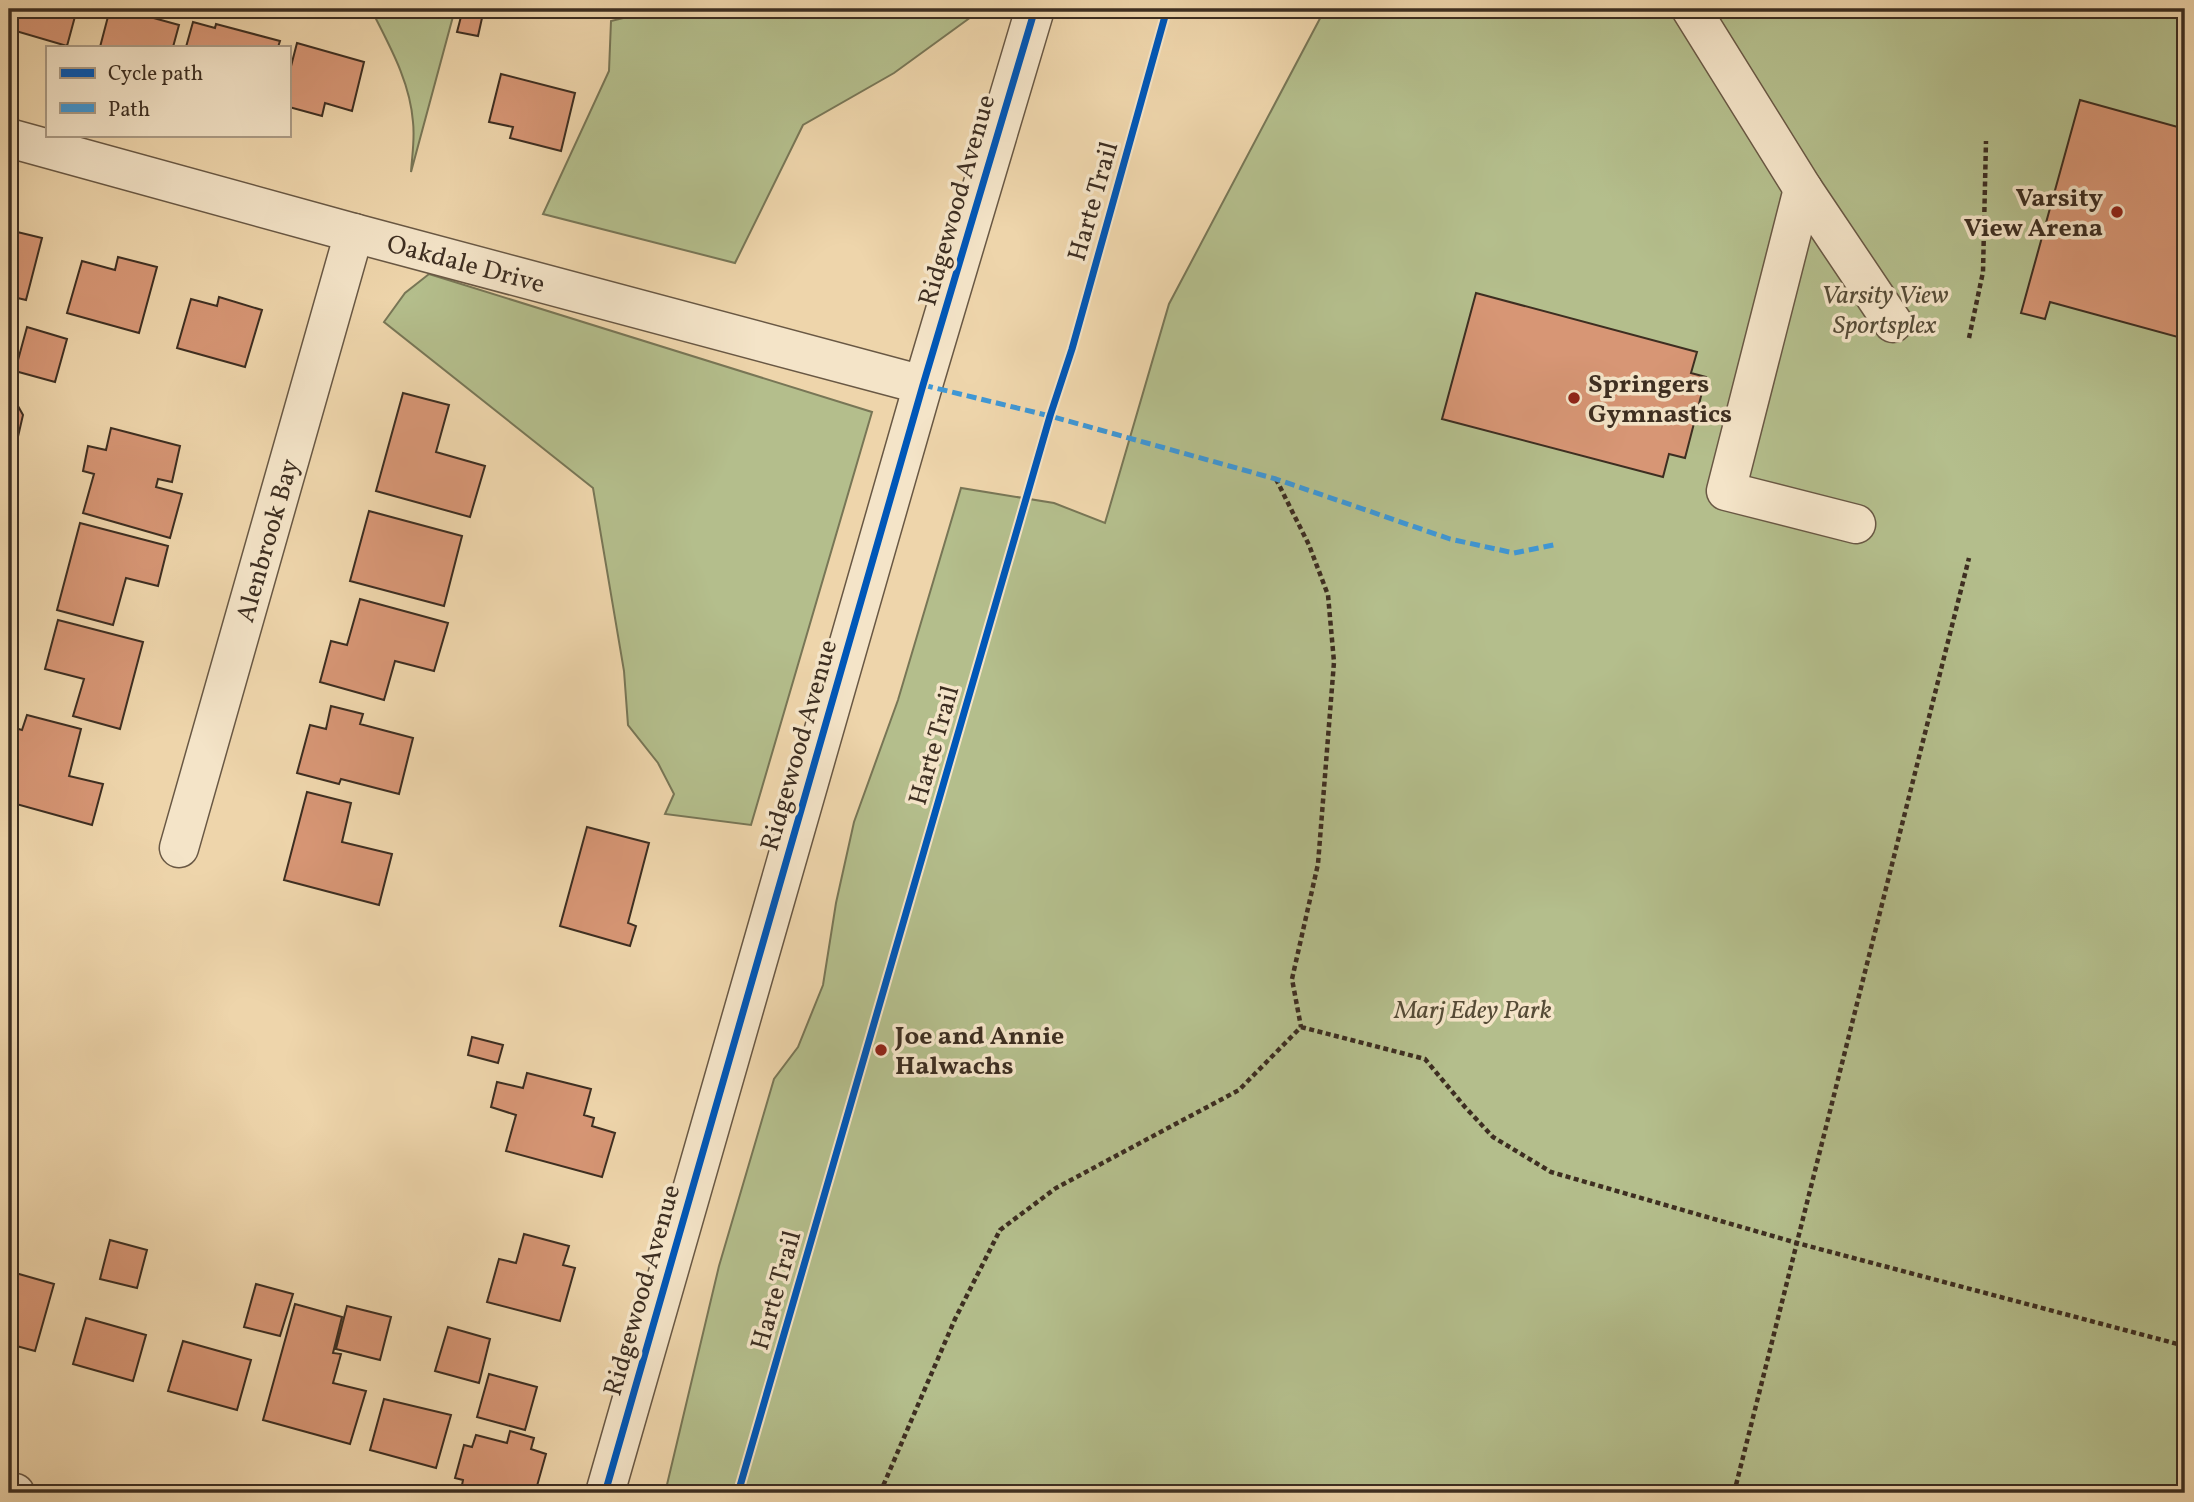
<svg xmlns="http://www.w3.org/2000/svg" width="2194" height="1502" font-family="Vollkorn,serif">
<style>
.green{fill:#b4be8c;stroke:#787656;stroke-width:2}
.building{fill:#d79675;stroke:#3d2e21;stroke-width:2}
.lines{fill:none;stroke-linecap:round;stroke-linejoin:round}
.minor-casing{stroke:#695844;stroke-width:41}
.path{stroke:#3d2e21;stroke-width:4.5;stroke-dasharray:5 3.5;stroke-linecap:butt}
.minor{stroke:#f4e4c8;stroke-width:38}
.quiet{stroke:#3f97d5;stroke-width:5;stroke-dasharray:10 5;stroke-linecap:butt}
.cycleway-casing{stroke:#f4e4c8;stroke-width:11}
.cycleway{stroke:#0057b8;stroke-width:7}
.poi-dot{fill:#8f2418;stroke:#f4e4c8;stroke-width:2.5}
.labels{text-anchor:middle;stroke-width:7;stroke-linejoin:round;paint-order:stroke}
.poi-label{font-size:26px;font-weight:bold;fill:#3d2e21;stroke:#f4e4c8;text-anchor:start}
.street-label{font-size:26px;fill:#3d2e21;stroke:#f4e4c8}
.park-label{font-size:26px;font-style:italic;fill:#554b36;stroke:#f4e4c8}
</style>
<rect width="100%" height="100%" fill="#eed5ab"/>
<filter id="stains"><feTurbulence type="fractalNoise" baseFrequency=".00286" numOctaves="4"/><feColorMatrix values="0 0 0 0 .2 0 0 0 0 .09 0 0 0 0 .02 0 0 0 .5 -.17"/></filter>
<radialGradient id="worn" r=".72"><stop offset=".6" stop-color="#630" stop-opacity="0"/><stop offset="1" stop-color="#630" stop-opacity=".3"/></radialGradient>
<path class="green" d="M 371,9 L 455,9 L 411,172 C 412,156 415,139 413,122 C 410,81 389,45 371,9 Z
M 637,9 L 982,9 L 894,73 L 803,125 L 735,263 L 543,214 L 609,71 L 611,21 L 636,15 Z
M 1325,9 L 2185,9 L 2185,1493 L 665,1493 L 719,1266 L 774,1079 L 798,1047 L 823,985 L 836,903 L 854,822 L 898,700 L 961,488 L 1054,503 L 1105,523 L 1169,304 Z
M 429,274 L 872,412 L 751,825 L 665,814 L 674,794 L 658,763 L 628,725 L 624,671 L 593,488 L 384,322 L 405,293 Z"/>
<path class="building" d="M 9,9 L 77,9 L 67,46 L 9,29 Z
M 110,9 L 121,9 L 179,25 L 173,47 L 100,47 Z
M 463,9 L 484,9 L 478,36 L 457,32 Z
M 193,22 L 215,28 L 216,24 L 280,41 L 278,47 L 186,47 Z
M 297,43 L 364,62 L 352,111 L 325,103 L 322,116 L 289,107 L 289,74 Z
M 501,74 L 575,93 L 561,151 L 510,138 L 513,127 L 489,122 Z
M 2080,100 L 2185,129 L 2185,339 L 2050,302 L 2045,319 L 2021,313 Z
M 9,230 L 42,238 L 26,300 L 9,296 Z
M 118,257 L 157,267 L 139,333 L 67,313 L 82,261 L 115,270 Z
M 1476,293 L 1697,352 L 1691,373 L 1706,377 L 1685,458 L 1669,454 L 1663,477 L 1442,419 Z
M 219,297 L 262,310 L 245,367 L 177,348 L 191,299 L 217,306 Z
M 27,327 L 67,339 L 55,382 L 15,371 Z
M 403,393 L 449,405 L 436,452 L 485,466 L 470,517 L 376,491 Z
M 9,398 L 14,399 L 23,415 L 17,441 L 9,445 Z
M 111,428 L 180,446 L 172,482 L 158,479 L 156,487 L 182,494 L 170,538 L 83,513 L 94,474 L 83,471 L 88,446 L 106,450 Z
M 369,511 L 462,536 L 444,606 L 350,581 Z
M 80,523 L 168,546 L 158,586 L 126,578 L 113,625 L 57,610 Z
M 360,599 L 448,623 L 434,671 L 395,661 L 384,700 L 320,682 L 331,641 L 347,645 Z
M 58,620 L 143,642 L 120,729 L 73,716 L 84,679 L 45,669 Z
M 331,706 L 363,714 L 360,724 L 413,738 L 399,794 L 341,779 L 339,784 L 297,773 L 310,725 L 326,729 Z
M 27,715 L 81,729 L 69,776 L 103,784 L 92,825 L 9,802 L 9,783 L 17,754 L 9,751 L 15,728 L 22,730 Z
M 307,792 L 351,803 L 342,842 L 392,854 L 379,905 L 284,880 Z
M 587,827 L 649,843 L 628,923 L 636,926 L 630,946 L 560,926 Z
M 472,1037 L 503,1045 L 498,1063 L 468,1055 Z
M 527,1073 L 591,1089 L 584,1115 L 594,1118 L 592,1126 L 615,1133 L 602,1177 L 506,1151 L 516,1115 L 491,1107 L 497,1082 L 523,1088 Z
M 524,1234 L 569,1246 L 563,1265 L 575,1268 L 560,1321 L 487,1302 L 499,1259 L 516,1263 Z
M 110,1240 L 147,1250 L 137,1288 L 100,1279 Z
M 12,1272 L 54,1284 L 35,1351 L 9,1344 L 9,1278 Z
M 256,1284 L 293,1294 L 280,1336 L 244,1327 Z
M 295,1304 L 342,1317 L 333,1353 L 341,1354 L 333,1383 L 366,1391 L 350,1444 L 263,1420 Z
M 347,1306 L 391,1317 L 380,1360 L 336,1349 Z
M 86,1318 L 146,1335 L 133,1381 L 73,1364 Z
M 448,1327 L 490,1339 L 479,1383 L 435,1371 Z
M 183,1341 L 251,1360 L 237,1410 L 168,1391 Z
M 489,1374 L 537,1387 L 525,1430 L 477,1417 Z
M 384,1399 L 451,1415 L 436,1468 L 370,1450 Z
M 510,1431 L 534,1438 L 531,1449 L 546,1454 L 535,1493 L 493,1493 L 462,1485 L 463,1480 L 455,1478 L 464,1445 L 472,1447 L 476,1435 L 507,1443 Z"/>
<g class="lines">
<g class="minor-casing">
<g id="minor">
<path d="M 1691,9 L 1803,189 L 1893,323"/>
<path id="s1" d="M 9,138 L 354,233 L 923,385"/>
<path d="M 1803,189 L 1726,491 L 1856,524"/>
<path id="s2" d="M 179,848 L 354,233"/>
<path d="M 9,1492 L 15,1493"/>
<path d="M 605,1493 L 923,385 L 1035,9"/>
</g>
</g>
<path class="path" d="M 1969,338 L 1983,272 L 1986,141
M 1276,479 L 1309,545 L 1328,595 L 1334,662 L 1318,864 L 1292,979 L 1301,1027
M 1301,1027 L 1425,1059 L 1465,1107 L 1493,1137 L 1551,1172 L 1797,1243 L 2185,1346
M 880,1493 L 955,1319 L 1000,1230 L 1056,1188 L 1239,1090 L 1301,1027
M 1734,1493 L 1969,558"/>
<use href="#minor" class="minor"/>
<path class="quiet" d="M 923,385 L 1050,416 L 1276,479 L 1450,539 L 1514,553 L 1558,544"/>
<g class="cycleway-casing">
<path id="cycleway" d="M 605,1493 L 923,385 L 1035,9
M 738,1493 L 1050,416 L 1072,349 L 1167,9"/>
</g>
<use href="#cycleway" class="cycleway"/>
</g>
<g class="poi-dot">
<circle cx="2117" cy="212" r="7"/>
<circle cx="1574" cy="398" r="7"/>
<circle cx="881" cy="1050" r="7"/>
</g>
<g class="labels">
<g class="poi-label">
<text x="2103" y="206" text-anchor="end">Varsity<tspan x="2103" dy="30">View Arena</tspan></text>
<text x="1588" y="392">Springers<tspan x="1588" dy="30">Gymnastics</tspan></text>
<text x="895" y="1044">Joe and Annie<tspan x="895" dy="30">Halwachs</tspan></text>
</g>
<g class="street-label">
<text transform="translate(956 200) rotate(-74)" y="9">Ridgewood Avenue</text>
<text transform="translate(1092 201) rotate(-74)" y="9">Harte Trail</text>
<text dy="9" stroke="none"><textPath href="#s1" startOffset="474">Oakdale Drive</textPath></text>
<text dy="9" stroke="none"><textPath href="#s2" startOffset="320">Alenbrook Bay</textPath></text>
<text transform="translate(798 745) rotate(-74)" y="9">Ridgewood Avenue</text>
<text transform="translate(933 745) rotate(-74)" y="9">Harte Trail</text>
<text transform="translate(641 1290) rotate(-74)" y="9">Ridgewood Avenue</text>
<text transform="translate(775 1290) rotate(-74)" y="9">Harte Trail</text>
</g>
<g class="park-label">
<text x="1885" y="303">Varsity View<tspan x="1885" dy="30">Sportsplex</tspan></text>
<text x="1473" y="1018">Marj Edey Park</text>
</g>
</g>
<rect width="2194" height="1502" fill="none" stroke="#eed5ab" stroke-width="35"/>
<rect x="10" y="10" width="2173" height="1481" fill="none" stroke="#3d2e21" stroke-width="3.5"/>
<rect x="18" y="18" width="2159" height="1467" fill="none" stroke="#3d2e21" stroke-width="2"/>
<rect x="46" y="46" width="245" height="91" fill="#f4e4c8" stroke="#ab9b85" stroke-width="2"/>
<rect x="60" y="68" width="35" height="10" fill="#0057b8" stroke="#ab9b85" stroke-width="2"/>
<text x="108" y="80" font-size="21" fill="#3d2e21">Cycle path</text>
<rect x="60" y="103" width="35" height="10" fill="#3f97d5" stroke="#ab9b85" stroke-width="2"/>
<text x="108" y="116" font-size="21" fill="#3d2e21">Path</text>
<rect width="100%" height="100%" filter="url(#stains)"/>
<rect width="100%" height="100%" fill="url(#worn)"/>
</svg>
